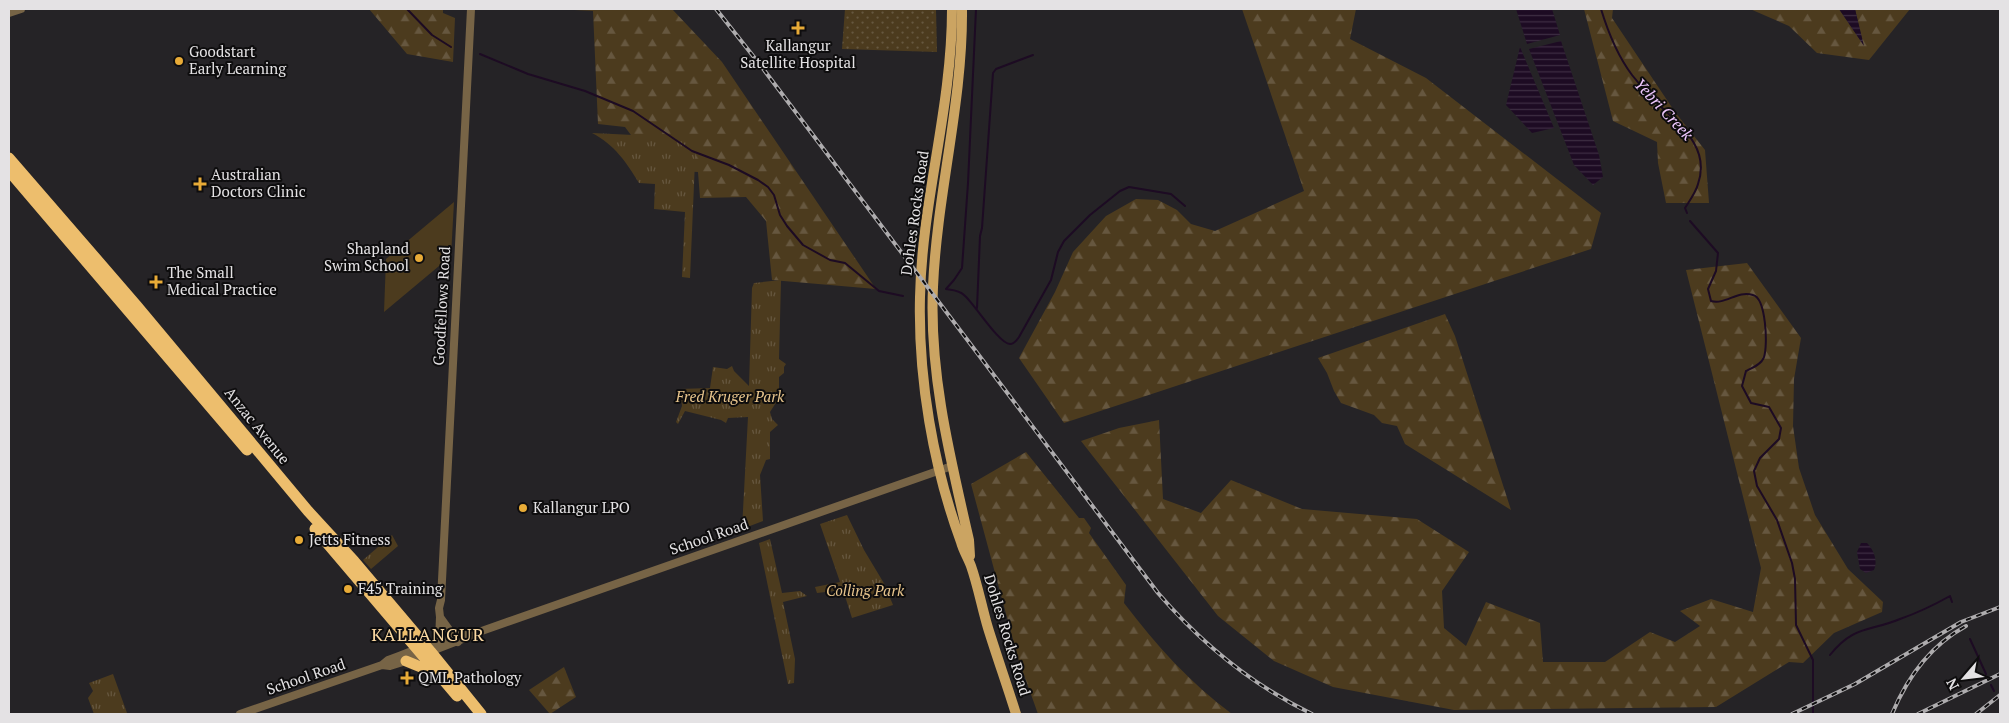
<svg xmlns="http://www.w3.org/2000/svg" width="2009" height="723" font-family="'PT Serif',serif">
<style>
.grass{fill:url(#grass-dots)}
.forest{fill:url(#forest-firs)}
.park{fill:url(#park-tufts)}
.garden{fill:#4c3b1e}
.water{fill:url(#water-rules)}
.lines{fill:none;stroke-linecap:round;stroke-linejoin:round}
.stream{stroke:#1d0b23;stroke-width:2}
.minor{stroke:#776446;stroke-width:8}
.major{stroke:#cba462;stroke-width:10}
.highway{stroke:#edbe6d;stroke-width:11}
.rail-casing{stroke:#aeacae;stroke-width:4}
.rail{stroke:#0e0d0e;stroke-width:2;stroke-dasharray:5.5;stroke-linecap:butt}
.poi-dot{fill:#e8ab37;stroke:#0e0d0e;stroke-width:2}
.labels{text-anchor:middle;stroke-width:4;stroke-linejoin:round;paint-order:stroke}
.poi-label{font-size:15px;fill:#e4e2e4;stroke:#0e0d0e;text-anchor:start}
.street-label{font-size:15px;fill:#e4e2e4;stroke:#0e0d0e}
.park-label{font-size:15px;font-style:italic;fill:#e7c48c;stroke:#0e0d0e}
.water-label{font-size:16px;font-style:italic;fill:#eec7fd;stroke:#0e0d0e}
.quarter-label{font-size:18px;letter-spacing:1px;fill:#fbd9a2;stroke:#0e0d0e}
</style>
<defs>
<pattern id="grass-dots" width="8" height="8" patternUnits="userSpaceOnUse" patternTransform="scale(1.25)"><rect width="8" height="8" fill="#4c3b1e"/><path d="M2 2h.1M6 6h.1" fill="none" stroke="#66573f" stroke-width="1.8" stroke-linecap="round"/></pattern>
<pattern id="forest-firs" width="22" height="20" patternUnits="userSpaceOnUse" patternTransform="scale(1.25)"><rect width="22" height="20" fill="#4c3b1e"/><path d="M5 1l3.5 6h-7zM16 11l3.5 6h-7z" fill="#66573f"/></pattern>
<pattern id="park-tufts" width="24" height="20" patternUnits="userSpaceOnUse" patternTransform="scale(1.25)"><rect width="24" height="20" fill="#4c3b1e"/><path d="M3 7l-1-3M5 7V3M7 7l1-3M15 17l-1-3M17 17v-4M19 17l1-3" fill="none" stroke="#66573f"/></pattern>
<pattern id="water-rules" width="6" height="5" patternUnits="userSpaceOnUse" patternTransform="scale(1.25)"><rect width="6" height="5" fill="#1d0b23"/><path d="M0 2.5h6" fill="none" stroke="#3e2e43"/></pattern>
</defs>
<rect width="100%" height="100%" fill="#252326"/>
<path class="grass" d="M 845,9 L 936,9 L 937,52 L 842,49 Z"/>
<path class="forest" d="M 369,9 L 443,9 L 443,13 L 455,18 L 453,62 L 407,54 Z
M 556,9 L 672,9 L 722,62 L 876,289 L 772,280 L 766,221 L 746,197 L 700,198 L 698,172 L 657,170 L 625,127 L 598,124 L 593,11 Z
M 1242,9 L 1356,9 L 1350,39 L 1426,78 L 1601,213 L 1591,249 L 1064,423 L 1019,358 L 1055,292 L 1073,252 L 1106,216 L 1136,199 L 1158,200 L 1177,210 L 1191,224 L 1215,231 L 1304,191 Z
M 1584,9 L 1613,9 L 1612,18 L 1675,112 L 1705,150 L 1709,203 L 1666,203 L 1658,163 L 1657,142 L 1613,121 Z
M 1750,9 L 1839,9 L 1863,44 L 1855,9 L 1910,9 L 1869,60 L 1817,53 L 1789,26 Z
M 1747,263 L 1801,338 L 1794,379 L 1793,426 L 1799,468 L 1815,515 L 1848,569 L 1883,602 L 1882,612 L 1834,633 L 1803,663 L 1789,662 L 1716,707 L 1454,710 L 1333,687 L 1274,661 L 1218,616 L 1081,441 L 1119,428 L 1159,420 L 1163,499 L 1201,513 L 1231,480 L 1302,509 L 1417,519 L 1469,552 L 1442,591 L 1444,628 L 1466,646 L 1486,602 L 1540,623 L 1543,662 L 1605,662 L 1650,632 L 1675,642 L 1700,626 L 1680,611 L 1711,599 L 1753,612 L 1761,568 L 1686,270 Z
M 1445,314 L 1455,336 L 1511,510 L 1405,444 L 1397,426 L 1382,423 L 1374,415 L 1341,403 L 1334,391 L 1327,373 L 1318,358 Z
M 1026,452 L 1079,518 L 1084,518 L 1091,528 L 1089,533 L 1126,585 L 1124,603 C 1156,645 1190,683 1232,714 L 1038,714 L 1018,658 L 971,484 Z
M 564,667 L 576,697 L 550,714 L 529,690 Z"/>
<path class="park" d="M 592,133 L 696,138 L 690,278 L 682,277 L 685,212 L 654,209 L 655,184 L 639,183 C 626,162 615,145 592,133 Z
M 781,280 L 779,359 L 786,364 L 784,367 L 784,373 L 779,377 L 779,398 L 770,412 L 772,419 L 778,425 L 770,432 L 770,459 L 766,460 L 760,475 L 763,521 L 742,529 L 748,417 L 728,418 L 726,423 L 721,420 L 685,411 L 678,424 L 676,422 L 682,406 L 680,389 L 710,388 L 713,367 L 727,369 L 732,366 L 734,371 L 749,386 L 752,288 L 754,283 Z
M 847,515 L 864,550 L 885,585 L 893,605 L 852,618 L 843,590 L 817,593 L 815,587 L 840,582 L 820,524 Z
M 392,535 L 398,546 L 371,569 L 363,560 Z
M 770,539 L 782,593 L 800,591 L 807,596 L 783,602 L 795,659 L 794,683 L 788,684 L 759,543 Z
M 113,674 L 127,713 L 94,714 L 88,698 L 93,691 L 89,683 Z"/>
<path class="garden" d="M 454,202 L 451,256 L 384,312 L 386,259 Z"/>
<path class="water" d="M 1516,9 L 1552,9 L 1560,35 L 1527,44 Z
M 1839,9 L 1855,9 L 1864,46 Z
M 1561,41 L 1599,155 L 1603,177 L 1593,185 L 1574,165 L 1529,49 Z
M 1520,47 L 1554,128 L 1532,133 L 1506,105 Z
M 1861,543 L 1867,543 C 1874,550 1878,561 1874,570 L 1866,573 L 1860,569 L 1857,552 Z"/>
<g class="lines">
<path class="stream" d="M 407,9 L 432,35 L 451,47
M 1601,9 C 1608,32 1617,55 1632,75 C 1639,84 1647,93 1655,101 C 1678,124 1711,146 1698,184 C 1696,192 1690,200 1685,208 L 1687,213
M 480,54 L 528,74 L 585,91 L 633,111 L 692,151 L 729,165 L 758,180 L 768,187 L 774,195 L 780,215 L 787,226 L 803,245 L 830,260 L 845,263 L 879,291 L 903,296
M 1690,221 L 1718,253 L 1716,271 L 1708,289 L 1711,301 C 1726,305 1737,290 1753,295 C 1766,298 1768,345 1764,357 C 1762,364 1752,368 1746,371 L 1742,386 L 1751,403 L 1769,407 L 1781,428 L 1779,439 L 1760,458 L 1754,471 L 1757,486 L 1777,520 L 1792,563 L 1795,579 L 1796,625 L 1813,660 L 1813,714
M 946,289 C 952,290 959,290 964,295 C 974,303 999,344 1010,344 C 1014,344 1017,340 1019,337 L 1051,280 L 1058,252 L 1064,241 L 1090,215 L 1120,191 L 1129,187 L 1171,194 L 1185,206
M 946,289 L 954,280 L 962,268 L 968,183 L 976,9
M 977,308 L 980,236 L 982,228 L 993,73 L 996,69 L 1033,55
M 1970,639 L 1986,674
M 1830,655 C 1854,625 1869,632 1900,619 C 1917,613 1934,605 1950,596 L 1952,602
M 1991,685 L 1994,691"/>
<path class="minor" d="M 9,13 L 21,9
M 439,641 L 440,617
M 458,642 L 440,617 L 439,608 L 441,600 L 471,9
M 382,665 L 390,666 L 406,661 L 473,635
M 240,714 L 382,665 L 388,660 C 416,651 446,633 476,633 L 952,466"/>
<path class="major" d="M 952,9 C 952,108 922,199 920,297 C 918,378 933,466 961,542 C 963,550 968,558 971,566 C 978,586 982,608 988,628 C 997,657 1007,685 1016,714
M 962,9 C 963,102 937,193 933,287 C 929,373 950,457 969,540 L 970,556"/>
<path class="highway" d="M 9,158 L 137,306 L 308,511 L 354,561 L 431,652 L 481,714
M 9,171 L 247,450
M 315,529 L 457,696
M 406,661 L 428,670 L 434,669"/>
<g class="rail-casing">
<path id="rail" d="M 716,9 L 761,66 L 1158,593 C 1202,644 1252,685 1312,714
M 1792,714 L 1855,684 L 1961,622 L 2000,607
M 1892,714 C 1907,678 1931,645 1966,626
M 1918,714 L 2000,674
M 1976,714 L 2000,695"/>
</g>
<use href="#rail" class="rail"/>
</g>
<g class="poi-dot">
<path d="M795.5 20.5h5v5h5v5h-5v5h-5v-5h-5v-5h5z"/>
<circle cx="179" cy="61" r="5"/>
<path d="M197.5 176.5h5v5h5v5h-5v5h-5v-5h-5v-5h5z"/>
<circle cx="419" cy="258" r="5"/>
<path d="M153.5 274.5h5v5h5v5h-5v5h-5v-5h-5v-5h5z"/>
<circle cx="523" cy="508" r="5"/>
<circle cx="299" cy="540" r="5"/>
<circle cx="348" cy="589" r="5"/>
<path d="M404.5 670.5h5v5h5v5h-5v5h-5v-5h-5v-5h5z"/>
</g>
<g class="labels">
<g class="poi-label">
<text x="798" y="51" text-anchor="middle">Kallangur<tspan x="798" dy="17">Satellite Hospital</tspan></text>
<text x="189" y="57">Goodstart<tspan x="189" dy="17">Early Learning</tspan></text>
<text x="211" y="180">Australian<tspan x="211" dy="17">Doctors Clinic</tspan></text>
<text x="409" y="254" text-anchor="end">Shapland<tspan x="409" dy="17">Swim School</tspan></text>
<text x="167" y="278">The Small<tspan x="167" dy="17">Medical Practice</tspan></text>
<text x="533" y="513">Kallangur LPO</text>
<text x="309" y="545">Jetts Fitness</text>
<text x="358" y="594">F45 Training</text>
<text x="418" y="683">QML Pathology</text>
</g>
<g class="street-label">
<text transform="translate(915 213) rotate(-82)" y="5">Dohles Rocks Road</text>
<text transform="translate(442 306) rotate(-87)" y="5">Goodfellows Road</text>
<text transform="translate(257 426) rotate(51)" y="5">Anzac Avenue</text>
<text transform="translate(709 537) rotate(-19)" y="5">School Road</text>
<text transform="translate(1007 635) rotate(73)" y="5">Dohles Rocks Road</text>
<text transform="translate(306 677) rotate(-19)" y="5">School Road</text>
</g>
<g class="park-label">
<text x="730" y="402">Fred Kruger Park</text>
<text x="865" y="596">Colling Park</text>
</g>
<g class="water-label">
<text transform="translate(1664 109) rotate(47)" y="6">Yebri Creek</text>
</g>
<g class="quarter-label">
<text x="428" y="641">KALLANGUR</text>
</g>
</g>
<rect width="2009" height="723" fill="none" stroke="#e4e2e4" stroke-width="20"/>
<g transform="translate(1964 678) rotate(242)" stroke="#0e0d0e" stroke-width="4" paint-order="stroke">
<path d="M0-4L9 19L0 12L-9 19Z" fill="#e4e2e4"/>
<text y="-8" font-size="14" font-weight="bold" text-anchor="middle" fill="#e4e2e4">N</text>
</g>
</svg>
